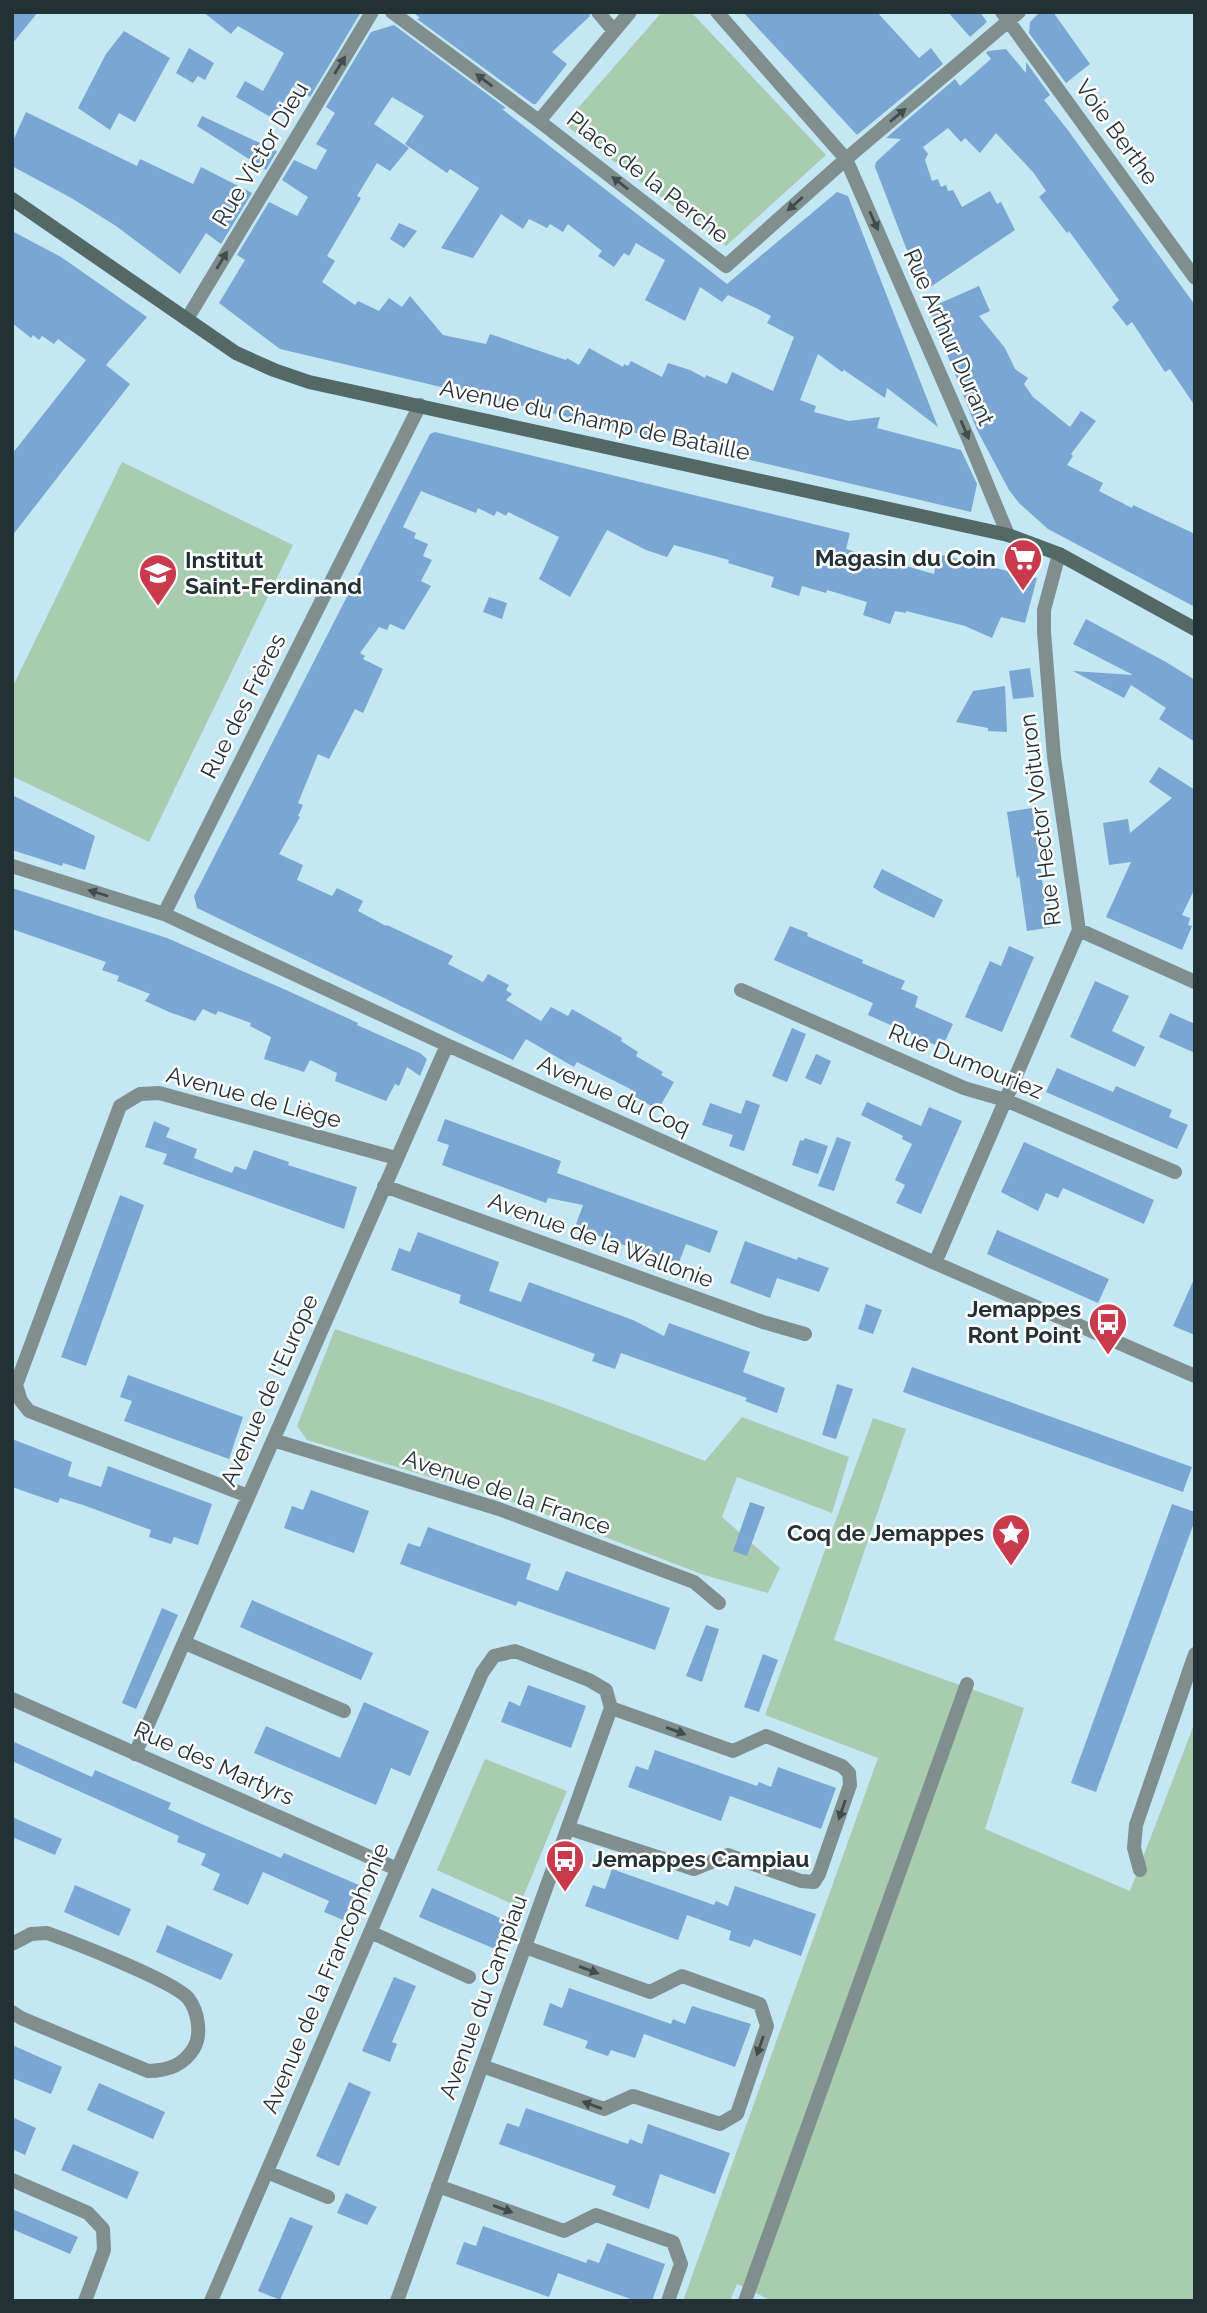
<svg xmlns="http://www.w3.org/2000/svg" width="1207" height="2313" font-family="Raleway,sans-serif">
<style>
.green{fill:#a9ccb1}
.building{fill:#79a6d2;fill-rule:evenodd}
.lines{fill:none;stroke-linecap:round;stroke-linejoin:round}
.street{stroke:#808f8d;stroke-width:14}
.secondary{stroke:#526965;stroke-width:14}
.oneway{fill:#3f4d4f}
.labels{text-anchor:middle;stroke-width:5;stroke-linejoin:round;paint-order:stroke}
.street-label{font-size:23px;fill:#233135;stroke:#fff}
.poi-label{font-size:23px;font-weight:bold;fill:#233135;stroke:#fff;text-anchor:end}
</style>
<rect width="100%" height="100%" fill="#c4e8f3"/>
<path class="green" d="M 662,12 L 691,12 L 826,155 L 726,246 L 564,124 Z
M 122,462 L 293,545 L 149,842 L 12,776 L 12,688 Z
M 335,1329 L 554,1404 L 705,1461 L 742,1417 L 849,1457 L 832,1513 L 737,1477 L 722,1517 L 780,1568 L 768,1593 L 704,1575 L 516,1503 L 307,1440 L 297,1426 Z
M 873,1418 L 906,1429 L 834,1640 L 1024,1708 L 985,1829 L 1130,1891 L 1195,1722 L 1195,2301 L 772,2301 L 737,2284 L 730,2301 L 683,2301 L 878,1758 L 765,1715 Z
M 485,1759 L 567,1791 L 519,1907 L 437,1870 Z"/>
<path class="building" d="M 12,12 L 38,12 L 12,44 Z
M 203,12 L 361,12 L 310,97 L 293,86 L 274,119 L 236,97 L 245,81 L 263,91 L 284,53 L 238,26 L 231,34 Z
M 413,12 L 589,12 L 590,16 L 552,52 L 567,64 L 536,104 L 533,104 L 417,19 L 420,18 Z
M 743,12 L 877,12 L 919,58 L 931,48 L 943,64 L 857,135 Z
M 948,12 L 980,12 L 987,22 L 970,37 Z
M 1040,12 L 1053,12 L 1090,64 L 1066,83 L 1029,33 L 1030,22 Z
M 394,25 L 506,108 L 502,109 L 727,284 L 837,192 L 848,196 L 938,427 L 887,388 L 885,398 L 844,370 L 842,372 L 818,354 L 800,400 L 816,406 L 814,412 L 849,421 L 880,417 L 877,428 L 961,450 L 977,484 L 971,512 L 280,349 L 219,303 L 245,260 L 237,255 L 269,202 L 297,216 L 308,197 L 282,180 L 294,160 L 316,170 L 327,150 L 316,144 L 335,113 L 326,107 L 371,32 ZM 392,97 L 424,116 L 405,144 L 447,173 L 450,169 L 479,188 L 441,248 L 473,258 L 501,214 L 523,229 L 529,219 L 547,228 L 550,224 L 563,232 L 568,224 L 602,251 L 598,256 L 614,267 L 624,253 L 629,256 L 636,243 L 665,260 L 645,300 L 685,321 L 700,287 L 722,302 L 728,295 L 758,309 L 771,316 L 767,323 L 794,337 L 773,391 L 732,372 L 727,384 L 706,375 L 705,378 L 690,370 L 668,363 L 662,377 L 631,361 L 628,366 L 624,364 L 623,367 L 589,348 L 579,365 L 567,358 L 566,360 L 490,334 L 486,344 L 443,335 L 410,296 L 402,307 L 389,298 L 379,311 L 358,301 L 355,305 L 322,282 L 335,261 L 327,256 L 361,198 L 357,196 L 377,163 L 390,171 L 409,148 L 374,124 Z
M 124,31 L 170,58 L 135,122 L 119,113 L 110,130 L 78,108 L 106,54 Z
M 189,48 L 214,63 L 205,80 L 198,76 L 193,83 L 176,73 Z
M 1006,49 L 1026,73 L 1026,62 L 1050,95 L 1044,100 L 1067,129 L 1195,305 L 1195,406 L 1170,369 L 1165,372 L 1132,322 L 1127,326 L 1112,307 L 1119,300 L 1069,231 L 1067,233 L 1039,197 L 1046,191 L 1033,172 L 996,133 L 980,153 L 965,138 L 961,142 L 948,128 L 923,147 L 928,154 L 925,160 L 932,181 L 938,179 L 941,187 L 946,185 L 948,191 L 953,190 L 962,207 L 990,191 L 997,204 L 1001,202 L 1015,230 L 923,292 L 875,167 L 876,162 L 901,139 L 886,138 L 955,79 L 960,86 L 991,59 L 986,53 L 988,51 Z
M 26,112 L 137,166 L 140,159 L 193,184 L 201,167 L 252,193 L 221,244 L 206,233 L 180,274 L 116,226 L 73,199 L 12,166 L 12,143 Z
M 202,116 L 277,151 L 266,170 L 197,126 Z
M 399,223 L 417,231 L 404,248 L 390,239 Z
M 12,231 L 61,257 L 147,317 L 106,365 L 130,384 L 12,536 L 12,454 L 86,360 L 58,339 L 54,344 L 42,336 L 39,340 L 33,335 L 31,338 L 12,323 Z
M 979,286 L 990,311 L 979,316 L 1005,348 L 1015,369 L 1028,378 L 1024,384 L 1033,397 L 1070,427 L 1081,411 L 1096,421 L 1071,454 L 1073,456 L 1067,465 L 1103,483 L 1099,491 L 1132,508 L 1133,505 L 1195,534 L 1195,607 L 1048,529 L 1019,503 L 1009,490 L 977,430 L 929,308 Z
M 435,432 L 850,533 L 846,549 L 934,574 L 938,554 L 1037,578 L 1025,623 L 1001,617 L 992,638 L 965,626 L 906,611 L 906,613 L 895,611 L 890,624 L 863,615 L 867,602 L 827,590 L 826,593 L 802,586 L 799,596 L 771,587 L 774,577 L 728,563 L 729,560 L 674,545 L 667,557 L 646,550 L 607,530 L 570,597 L 539,579 L 559,537 L 508,512 L 506,516 L 497,511 L 494,516 L 478,508 L 476,513 L 421,491 L 403,527 L 416,533 L 414,538 L 428,544 L 423,556 L 432,560 L 421,581 L 431,586 L 404,630 L 390,624 L 387,630 L 379,627 L 360,653 L 365,656 L 363,659 L 383,669 L 363,713 L 355,709 L 329,759 L 318,754 L 298,803 L 303,805 L 298,816 L 300,817 L 279,854 L 303,865 L 297,880 L 332,896 L 337,888 L 363,901 L 358,911 L 386,926 L 387,925 L 453,956 L 448,964 L 483,982 L 488,974 L 509,985 L 506,990 L 512,994 L 506,1000 L 541,1021 L 551,1007 L 568,1016 L 572,1009 L 622,1038 L 621,1041 L 638,1052 L 636,1056 L 663,1072 L 661,1075 L 674,1082 L 658,1110 L 634,1096 L 636,1092 L 577,1062 L 574,1067 L 526,1039 L 513,1060 L 197,908 L 194,896 L 430,434 Z
M 489,597 L 507,603 L 502,619 L 483,612 Z
M 1086,619 L 1166,662 L 1195,680 L 1195,742 L 1159,719 L 1166,708 L 1131,685 L 1124,698 L 1073,671 L 1133,675 L 1073,644 Z
M 1030,668 L 1034,697 L 1013,699 L 1009,671 Z
M 1005,686 L 1007,732 L 988,731 L 988,728 L 956,722 L 973,691 Z
M 1159,767 L 1195,790 L 1195,888 L 1182,915 L 1190,918 L 1188,925 L 1192,926 L 1182,950 L 1106,917 L 1131,862 L 1109,865 L 1103,823 L 1128,819 L 1130,833 L 1172,798 L 1149,782 Z
M 12,795 L 95,836 L 85,870 L 63,863 L 62,866 L 12,850 Z
M 1032,808 L 1043,886 L 1046,885 L 1053,927 L 1027,931 L 1019,875 L 1017,879 L 1007,812 Z
M 882,869 L 943,900 L 934,918 L 880,892 L 873,887 Z
M 12,888 L 167,938 L 286,990 L 358,1023 L 357,1025 L 420,1053 L 427,1059 L 420,1076 L 407,1067 L 399,1086 L 395,1084 L 386,1101 L 335,1081 L 337,1073 L 310,1060 L 304,1072 L 264,1059 L 271,1037 L 250,1026 L 251,1023 L 218,1011 L 216,1015 L 203,1009 L 195,1021 L 169,1012 L 145,1001 L 150,994 L 117,981 L 119,976 L 102,970 L 106,962 L 12,929 Z
M 790,926 L 808,933 L 807,936 L 863,960 L 862,963 L 905,981 L 901,989 L 918,996 L 915,1007 L 953,1024 L 942,1048 L 868,1015 L 873,1003 L 774,960 Z
M 1009,946 L 1034,957 L 1002,1032 L 965,1017 L 990,961 L 1001,966 Z
M 1095,981 L 1129,996 L 1112,1031 L 1145,1047 L 1135,1067 L 1070,1037 Z
M 1170,1013 L 1195,1024 L 1195,1053 L 1159,1037 Z
M 792,1028 L 806,1034 L 787,1082 L 772,1076 Z
M 816,1054 L 831,1061 L 821,1085 L 805,1078 Z
M 1057,1068 L 1113,1092 L 1116,1086 L 1172,1110 L 1169,1117 L 1188,1125 L 1177,1149 L 1046,1092 Z
M 746,1100 L 760,1105 L 744,1151 L 729,1146 L 733,1135 L 702,1125 L 710,1103 L 741,1114 Z
M 867,1102 L 921,1126 L 929,1107 L 962,1121 L 921,1214 L 896,1203 L 905,1185 L 895,1180 L 912,1144 L 902,1139 L 903,1136 L 861,1115 Z
M 445,1119 L 561,1161 L 557,1173 L 718,1231 L 710,1253 L 686,1244 L 678,1265 L 575,1227 L 583,1205 L 548,1198 L 546,1203 L 442,1165 L 449,1145 L 437,1141 Z
M 154,1121 L 170,1128 L 166,1137 L 197,1149 L 194,1158 L 232,1173 L 235,1166 L 246,1170 L 254,1150 L 289,1162 L 288,1165 L 357,1187 L 344,1229 L 163,1164 L 167,1154 L 145,1147 Z
M 837,1137 L 851,1142 L 834,1191 L 818,1186 Z
M 805,1138 L 828,1146 L 818,1174 L 792,1165 L 800,1140 L 803,1141 Z
M 1024,1142 L 1154,1200 L 1144,1224 L 1063,1188 L 1058,1198 L 1046,1193 L 1038,1211 L 1001,1192 Z
M 120,1195 L 144,1205 L 86,1366 L 61,1357 Z
M 997,1230 L 1109,1279 L 1098,1303 L 987,1254 Z
M 418,1232 L 499,1262 L 489,1291 L 521,1302 L 529,1282 L 633,1320 L 664,1336 L 669,1323 L 750,1352 L 743,1372 L 785,1388 L 777,1413 L 745,1401 L 747,1398 L 621,1353 L 615,1369 L 592,1361 L 595,1354 L 459,1303 L 461,1295 L 391,1270 L 399,1248 L 410,1252 Z
M 745,1241 L 797,1260 L 798,1257 L 829,1268 L 819,1292 L 777,1278 L 770,1298 L 730,1283 Z
M 1195,1277 L 1195,1335 L 1173,1326 Z
M 866,1304 L 882,1310 L 873,1334 L 858,1329 Z
M 912,1367 L 1192,1467 L 1183,1492 L 903,1392 Z
M 128,1375 L 243,1417 L 229,1459 L 124,1421 L 132,1401 L 120,1397 Z
M 837,1384 L 853,1389 L 836,1439 L 822,1435 Z
M 12,1439 L 72,1462 L 68,1476 L 101,1487 L 108,1466 L 212,1504 L 198,1545 L 174,1537 L 171,1544 L 149,1537 L 151,1530 L 83,1505 L 60,1498 L 58,1503 L 12,1487 Z
M 311,1490 L 369,1511 L 354,1553 L 284,1528 L 292,1506 L 303,1510 Z
M 750,1502 L 765,1507 L 747,1556 L 733,1551 Z
M 1172,1504 L 1195,1512 L 1195,1520 L 1096,1792 L 1071,1783 Z
M 428,1527 L 531,1564 L 526,1579 L 558,1591 L 566,1571 L 670,1608 L 655,1650 L 518,1601 L 516,1606 L 400,1564 L 408,1543 L 420,1547 Z
M 252,1600 L 373,1653 L 361,1680 L 240,1627 Z
M 162,1608 L 178,1615 L 136,1709 L 122,1703 Z
M 706,1625 L 719,1629 L 702,1682 L 686,1676 Z
M 763,1654 L 778,1660 L 759,1712 L 744,1707 Z
M 528,1685 L 586,1706 L 571,1748 L 501,1722 L 509,1701 L 520,1706 Z
M 364,1702 L 429,1731 L 410,1776 L 391,1768 L 376,1805 L 254,1753 L 266,1726 L 340,1758 Z
M 12,1741 L 92,1777 L 95,1770 L 171,1803 L 168,1809 L 206,1826 L 281,1858 L 284,1853 L 359,1885 L 343,1920 L 324,1912 L 329,1901 L 263,1872 L 248,1905 L 213,1890 L 220,1874 L 201,1865 L 206,1854 L 177,1842 L 179,1836 L 12,1761 Z
M 655,1750 L 757,1786 L 759,1782 L 771,1787 L 778,1767 L 836,1788 L 821,1829 L 730,1796 L 721,1821 L 628,1787 L 636,1766 L 648,1770 Z
M 12,1817 L 62,1839 L 55,1855 L 12,1837 Z
M 612,1869 L 714,1905 L 716,1901 L 728,1906 L 735,1886 L 816,1914 L 801,1956 L 754,1939 L 750,1947 L 729,1940 L 731,1931 L 687,1915 L 678,1940 L 585,1906 L 593,1885 L 605,1889 Z
M 75,1885 L 131,1909 L 119,1936 L 64,1912 Z
M 432,1888 L 507,1921 L 495,1949 L 419,1917 Z
M 167,1925 L 233,1954 L 221,1980 L 156,1952 Z
M 394,1977 L 416,1986 L 392,2042 L 397,2044 L 390,2062 L 362,2051 Z
M 569,1988 L 671,2024 L 673,2019 L 685,2024 L 692,2006 L 751,2024 L 735,2067 L 644,2034 L 635,2058 L 611,2050 L 608,2056 L 585,2048 L 588,2041 L 543,2025 L 550,2003 L 562,2008 Z
M 12,2045 L 62,2067 L 51,2094 L 12,2078 Z
M 349,2082 L 371,2092 L 339,2166 L 316,2156 Z
M 99,2083 L 165,2112 L 153,2139 L 87,2110 Z
M 526,2108 L 628,2144 L 630,2139 L 642,2144 L 648,2124 L 730,2153 L 715,2194 L 660,2174 L 649,2209 L 612,2195 L 616,2186 L 499,2144 L 507,2123 L 519,2127 Z
M 12,2117 L 36,2128 L 25,2155 L 12,2149 Z
M 73,2144 L 139,2172 L 127,2199 L 61,2170 Z
M 346,2193 L 377,2207 L 367,2225 L 337,2213 Z
M 12,2209 L 78,2237 L 70,2254 L 12,2229 Z
M 290,2217 L 313,2226 L 280,2300 L 258,2291 Z
M 483,2226 L 586,2263 L 588,2259 L 599,2263 L 607,2243 L 665,2264 L 652,2301 L 636,2301 L 558,2273 L 549,2297 L 456,2264 L 464,2242 L 476,2246 Z"/>
<g class="lines">
<path class="street" d="M 392,12 L 539,121 L 726,266 L 846,159 L 1019,12
M 598,12 L 613,30
M 717,12 L 846,159 L 968,438 L 1008,535
M 1002,12 L 1195,278
M 539,121 L 630,12
M 187,319 L 372,12
M 12,866 L 164,914 L 447,1045 L 935,1263 L 1195,1376
M 164,914 L 420,405
M 1079,930 L 1195,982
M 741,990 L 964,1088 L 1005,1100 L 1175,1172
M 384,1186 L 763,1322 L 805,1334
M 935,1263 L 1079,930 L 1054,757 L 1044,632 L 1044,610 L 1059,554
M 273,1440 L 499,1509 L 694,1582 L 719,1603
M 248,1496 L 29,1411 L 21,1401 L 16,1385 L 120,1106 L 140,1094 L 159,1093 L 396,1158
M 185,1643 L 344,1711
M 12,1699 L 397,1869
M 135,1754 L 447,1045
M 568,1828 L 694,1869 L 728,1855 L 801,1881 L 814,1882 L 819,1874 L 850,1785 L 849,1773 L 842,1766 L 766,1736 L 733,1751 L 611,1708
M 1140,1870 L 1134,1848 L 1136,1825 L 1195,1654
M 370,1932 L 469,1977
M 12,1944 L 31,1934 L 47,1933 C 73,1942 173,1981 188,1998 C 198,2011 202,2034 194,2048 C 183,2066 167,2071 148,2071 L 21,2018 L 12,2012
M 482,2066 L 604,2109 L 633,2096 L 720,2124 L 737,2114 L 767,2026 L 760,2004 L 682,1976 L 650,1992 L 525,1947
M 267,2172 L 328,2197
M 12,2180 L 88,2213 L 103,2229 L 104,2250 L 85,2301
M 438,2186 L 564,2231 L 596,2215 L 673,2242 L 681,2264 L 668,2301
M 211,2301 L 482,1673 L 494,1656 L 515,1651 L 589,1680 L 606,1690 L 611,1708
M 397,2301 L 611,1708
M 745,2301 L 967,1684"/>
<path class="secondary" d="M 12,199 L 236,353 L 274,370 L 309,382 L 1008,535 L 1059,554 L 1195,629"/>
</g>
<defs><path id="oneway-solid" d="M-6-.8H1V-3.2L6.5 0L1 3.2V.8H-6Z" transform="scale(1.75)"/></defs>
<g class="oneway">
<use href="#oneway-solid" transform="translate(340 65) rotate(-59)"/>
<use href="#oneway-solid" transform="translate(484 80) rotate(-143)"/>
<use href="#oneway-solid" transform="translate(898 115) rotate(-40)"/>
<use href="#oneway-solid" transform="translate(620 183) rotate(-142)"/>
<use href="#oneway-solid" transform="translate(795 204) rotate(138)"/>
<use href="#oneway-solid" transform="translate(874 221) rotate(66)"/>
<use href="#oneway-solid" transform="translate(222 260) rotate(-59)"/>
<use href="#oneway-solid" transform="translate(965 430) rotate(67)"/>
<use href="#oneway-solid" transform="translate(98 893) rotate(-163)"/>
<use href="#oneway-solid" transform="translate(676 1731) rotate(20)"/>
<use href="#oneway-solid" transform="translate(842 1810) rotate(109)"/>
<use href="#oneway-solid" transform="translate(589 1970) rotate(20)"/>
<use href="#oneway-solid" transform="translate(760 2046) rotate(109)"/>
<use href="#oneway-solid" transform="translate(592 2105) rotate(-160)"/>
<use href="#oneway-solid" transform="translate(503 2209) rotate(20)"/>
</g>
<defs>
<g id="supermarket-pin" transform="scale(2.0125)"><path d="M0 17L-7.5 6A9.5 9.5 0 1 1 7.5 6Z" fill="#ca3a4d" stroke="#fff"/><path d="M-6-5.5h2.5l.6 2H6L4.5 2H-2.5L-4.4-4H-6ZM-1.5 3.2a1.3 1.3 0 1 0 .1 0ZM3 3.2a1.3 1.3 0 1 0 .1 0Z" fill="#fff"/></g>
<g id="school-pin" transform="scale(2.0125)"><path d="M0 17L-7.5 6A9.5 9.5 0 1 1 7.5 6Z" fill="#ca3a4d" stroke="#fff"/><path d="M0-5L7-2L0 1L-7-2ZM-4 1L0 2.5L4 1V4Q0 6-4 4Z" fill="#fff"/></g>
<g id="bus-pin" transform="scale(2.0125)"><path d="M0 17L-7.5 6A9.5 9.5 0 1 1 7.5 6Z" fill="#ca3a4d" stroke="#fff"/><path d="M-5-6H5V4H4V6H2V4H-2V6H-4V4H-5ZM-3.5-4V0h7V-4ZM-3.5 1.2v1.5H-2V1.2ZM2 1.2v1.5H3.5V1.2Z" fill="#fff"/></g>
<g id="sight-pin" transform="scale(2.0125)"><path d="M0 17L-7.5 6A9.5 9.5 0 1 1 7.5 6Z" fill="#ca3a4d" stroke="#fff"/><path d="M0-6L1.8-2.2L6-1.7L2.9 1.2L3.7 5.4L0 3.3L-3.7 5.4L-2.9 1.2L-6-1.7L-1.8-2.2Z" fill="#fff"/></g>
</defs>
<g fill-rule="evenodd">
<use href="#supermarket-pin" x="1023" y="558"/>
<use href="#school-pin" x="158" y="573"/>
<use href="#bus-pin" x="1108" y="1322"/>
<use href="#sight-pin" x="1011" y="1533"/>
<use href="#bus-pin" x="565" y="1859"/>
</g>
<g class="labels">
<g class="street-label">
<text transform="translate(1117 132) rotate(54)" y="8">Voie Berthe</text>
<text transform="translate(260 154) rotate(-59)" y="8">Rue Victor Dieu</text>
<text transform="translate(648 177) rotate(38)" y="8">Place de la Perche</text>
<text transform="translate(949 337) rotate(66)" y="8">Rue Arthur Durant</text>
<text transform="translate(595 420) rotate(12)" y="8">Avenue du Champ de Bataille</text>
<text transform="translate(243 706) rotate(-63)" y="8">Rue des Frères</text>
<text transform="translate(1040 820) rotate(-97)" y="8">Rue Hector Voituron</text>
<text transform="translate(966 1061) rotate(22)" y="8">Rue Dumouriez</text>
<text transform="translate(614 1095) rotate(24)" y="8">Avenue du Coq</text>
<text transform="translate(254 1097) rotate(15)" y="8">Avenue de Liège</text>
<text transform="translate(601 1240) rotate(20)" y="8">Avenue de la Wallonie</text>
<text transform="translate(269 1390) rotate(-66)" y="8">Avenue de l'Europe</text>
<text transform="translate(507 1492) rotate(19)" y="8">Avenue de la France</text>
<text transform="translate(214 1763) rotate(24)" y="8">Rue des Martyrs</text>
<text transform="translate(325 1978) rotate(-67)" y="8">Avenue de la Francophonie</text>
<text transform="translate(483 1997) rotate(-70)" y="8">Avenue du Campiau</text>
</g>
<g class="poi-label">
<text x="996" y="566">Magasin du Coin</text>
<text x="185" y="568" text-anchor="start">Institut<tspan x="185" dy="26">Saint-Ferdinand</tspan></text>
<text x="1081" y="1317">Jemappes<tspan x="1081" dy="26">Ront Point</tspan></text>
<text x="984" y="1541">Coq de Jemappes</text>
<text x="592" y="1867" text-anchor="start">Jemappes Campiau</text>
</g>
</g>
<rect width="1207" height="2313" fill="none" stroke="#233135" stroke-width="28"/>
</svg>
